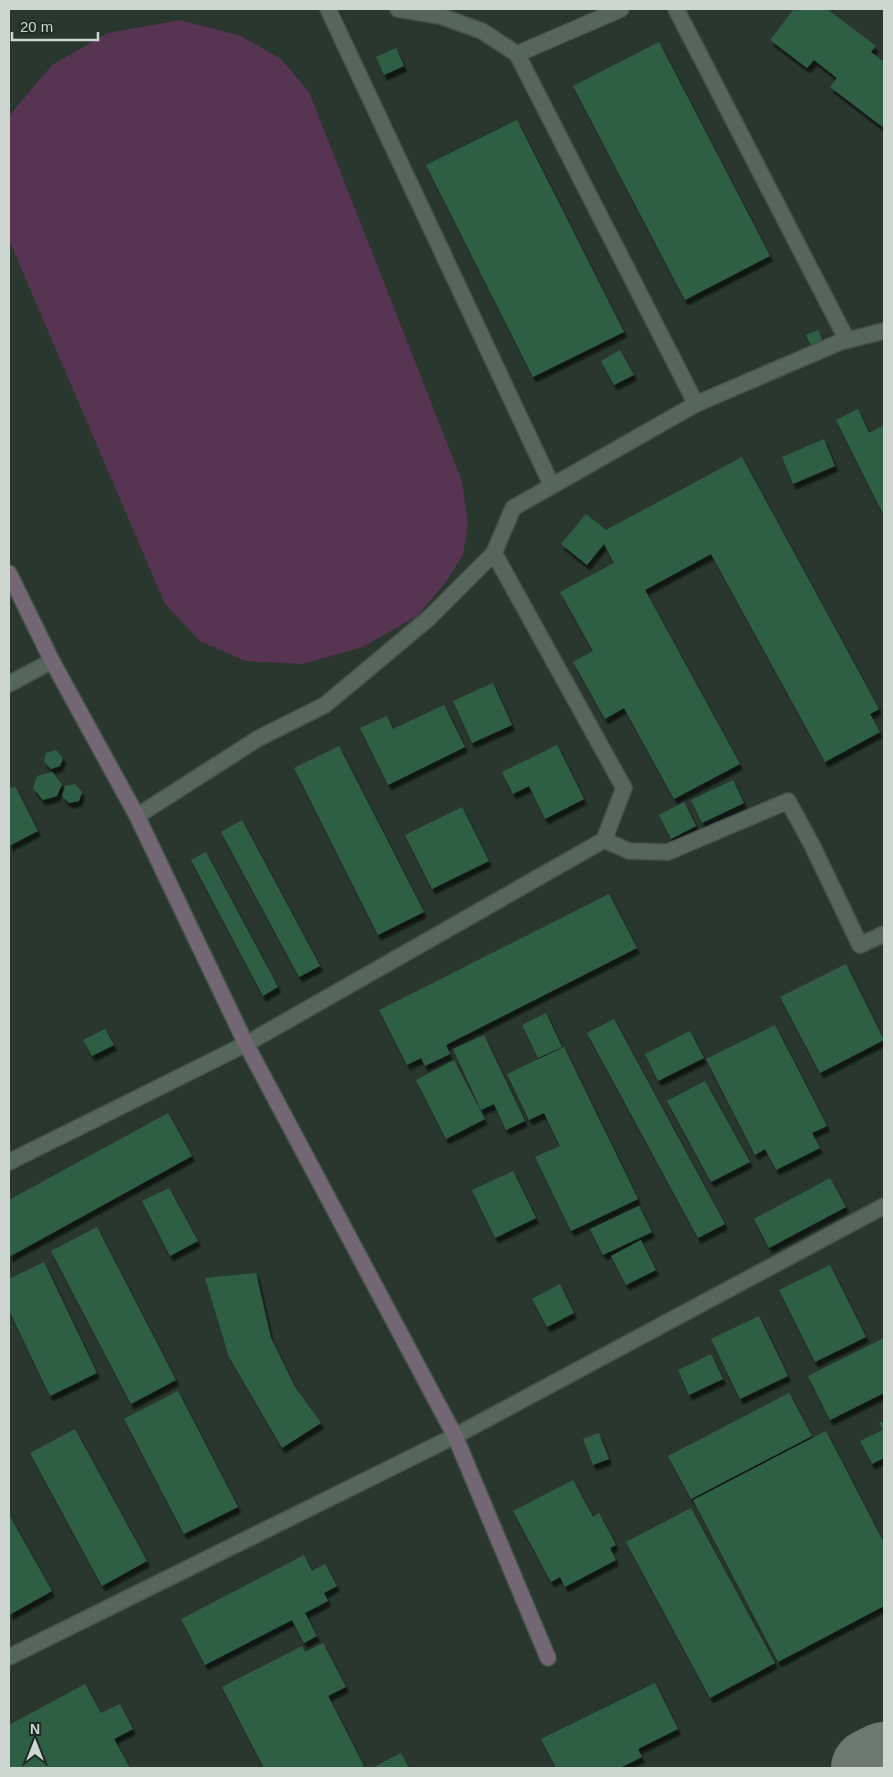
<svg xmlns="http://www.w3.org/2000/svg" width="893" height="1777" font-family="Helvetica,sans-serif">
<style>
.green{fill:#573451}
.lines{fill:none;stroke-linecap:round;stroke-linejoin:round}
.taxiway{stroke:#6c7871;stroke-width:78}
.building{fill:#2f5f45;filter:url(#shadow)}
.lane-casing{stroke:#46524a;stroke-width:18}
.street-casing{stroke:#46524a;stroke-width:18}
.secondary-casing{stroke:#46524a;stroke-width:18}
.lane{stroke:#56665c;stroke-width:15}
.street{stroke:#56665c;stroke-width:15}
.secondary{stroke:#736774;stroke-width:15}
</style>
<defs>
<filter id="shadow"><feDropShadow dx="3" dy="5.5" stdDeviation="1" flood-color="#0009"/></filter>
</defs>
<rect width="100%" height="100%" fill="#29372e"/>
<path class="green" d="M 180,20 L 241,36 L 281,59 L 309,92 L 462,481 L 468,524 L 463,555 L 446,582 L 417,616 L 363,647 L 303,664 L 245,661 L 200,641 L 165,604 L 9,240 L 9,116 L 52,65 L 108,33 Z"/>
<g class="lines">
<path class="taxiway" d="M 870,1768 L 884,1761"/>
</g>
<path class="building" d="M 794,9 L 827,9 L 876,46 L 871,52 L 884,62 L 884,128 L 830,87 L 837,78 L 814,60 L 807,68 L 770,40 Z
M 659,42 L 770,256 L 685,300 L 573,86 Z
M 396,48 L 404,66 L 384,75 L 376,57 Z
M 517,120 L 624,332 L 533,377 L 426,165 Z
M 818,330 L 824,343 L 812,348 L 806,335 Z
M 620,350 L 634,375 L 614,385 L 601,361 Z
M 858,409 L 869,433 L 884,425 L 884,516 L 836,420 Z
M 824,439 L 835,466 L 793,484 L 782,457 Z
M 742,457 L 879,709 L 870,714 L 880,732 L 825,762 L 711,554 L 645,590 L 740,764 L 674,799 L 624,708 L 605,719 L 573,662 L 593,651 L 560,592 L 614,563 L 604,544 L 587,565 L 561,544 L 586,514 L 606,530 Z
M 493,683 L 512,725 L 472,743 L 453,701 Z
M 444,705 L 465,747 L 388,785 L 360,728 L 387,716 L 393,729 Z
M 557,745 L 584,799 L 545,819 L 529,786 L 513,794 L 502,772 Z
M 339,746 L 424,912 L 378,935 L 294,768 Z
M 56,750 L 63,758 L 60,766 L 51,769 L 44,762 L 46,753 Z
M 52,772 L 62,784 L 57,796 L 43,800 L 33,788 L 37,776 Z
M 733,780 L 744,803 L 702,823 L 691,800 Z
M 75,784 L 82,792 L 79,801 L 69,803 L 62,796 L 65,786 Z
M 15,786 L 38,831 L 9,846 L 9,789 Z
M 684,802 L 696,826 L 671,839 L 659,815 Z
M 462,807 L 489,861 L 432,889 L 405,835 Z
M 242,820 L 320,966 L 299,977 L 221,832 Z
M 206,852 L 278,987 L 263,996 L 191,860 Z
M 609,894 L 637,948 L 446,1045 L 450,1054 L 425,1066 L 421,1058 L 407,1065 L 379,1010 Z
M 846,964 L 884,1040 L 820,1073 L 780,997 Z
M 546,1013 L 562,1047 L 538,1058 L 522,1025 Z
M 614,1019 L 725,1224 L 698,1238 L 587,1033 Z
M 775,1025 L 827,1126 L 812,1133 L 820,1148 L 776,1170 L 765,1149 L 755,1155 L 706,1059 Z
M 105,1029 L 114,1045 L 92,1056 L 83,1040 Z
M 690,1031 L 704,1058 L 658,1081 L 645,1054 Z
M 484,1035 L 525,1121 L 506,1130 L 494,1104 L 481,1110 L 453,1049 Z
M 564,1047 L 638,1199 L 571,1231 L 535,1157 L 560,1146 L 544,1113 L 529,1120 L 507,1074 Z
M 454,1060 L 485,1119 L 446,1139 L 416,1080 Z
M 705,1081 L 750,1162 L 711,1182 L 667,1101 Z
M 168,1113 L 192,1156 L 9,1257 L 9,1200 Z
M 513,1171 L 536,1218 L 495,1238 L 472,1190 Z
M 830,1178 L 846,1207 L 769,1248 L 754,1219 Z
M 169,1188 L 198,1241 L 170,1256 L 142,1201 Z
M 639,1206 L 652,1232 L 603,1255 L 590,1229 Z
M 97,1227 L 176,1380 L 131,1404 L 51,1251 Z
M 641,1240 L 656,1270 L 626,1285 L 611,1256 Z
M 44,1262 L 97,1373 L 50,1396 L 9,1310 L 9,1279 Z
M 830,1265 L 866,1337 L 815,1362 L 779,1290 Z
M 256,1273 L 271,1338 L 295,1387 L 321,1423 L 282,1448 L 229,1357 L 205,1278 Z
M 560,1284 L 574,1313 L 547,1327 L 532,1299 Z
M 759,1316 L 788,1376 L 740,1399 L 711,1339 Z
M 884,1338 L 884,1393 L 830,1420 L 808,1376 Z
M 711,1354 L 723,1379 L 689,1395 L 678,1370 Z
M 178,1391 L 238,1507 L 184,1534 L 124,1419 Z
M 789,1393 L 812,1436 L 691,1499 L 668,1456 Z
M 884,1421 L 884,1458 L 872,1464 L 860,1441 L 883,1430 L 879,1423 Z
M 75,1429 L 147,1561 L 102,1586 L 30,1453 Z
M 826,1431 L 884,1543 L 884,1606 L 778,1662 L 693,1500 Z
M 599,1433 L 609,1459 L 593,1465 L 583,1439 Z
M 573,1480 L 593,1517 L 599,1513 L 616,1545 L 610,1548 L 616,1560 L 565,1587 L 560,1577 L 551,1582 L 513,1511 Z
M 691,1508 L 775,1663 L 710,1698 L 626,1542 Z
M 9,1515 L 52,1591 L 9,1615 Z
M 304,1555 L 312,1571 L 325,1564 L 337,1586 L 324,1593 L 328,1601 L 305,1613 L 317,1636 L 304,1643 L 292,1620 L 205,1665 L 181,1619 Z
M 323,1643 L 346,1687 L 328,1696 L 364,1766 L 360,1768 L 264,1768 L 222,1687 L 302,1646 L 305,1652 Z
M 655,1683 L 678,1729 L 638,1749 L 642,1757 L 620,1768 L 556,1768 L 541,1739 Z
M 85,1684 L 101,1713 L 120,1704 L 133,1729 L 114,1739 L 130,1768 L 9,1768 L 9,1725 Z
M 401,1753 L 409,1768 L 372,1768 Z"/>
<g class="lines">
<g class="lane-casing">
<path id="lane" d="M 676,9 L 847,340
M 517,54 L 621,9
M 604,840 L 629,851 L 668,852 L 788,801 L 812,845 L 860,945 L 884,934"/>
</g>
<g class="street-casing">
<path id="street" d="M 328,9 L 552,486
M 398,9 L 440,16 L 482,31 L 517,54 L 696,404
M 9,684 L 52,661
M 137,816 L 259,738 L 325,705 L 429,618 L 494,553 L 513,508 L 696,404 L 840,342 L 884,331
M 9,1162 L 246,1044 L 604,840 L 624,788 L 494,553
M 9,1657 L 455,1436 L 884,1206"/>
</g>
<g class="secondary-casing">
<path id="secondary" d="M 9,573 L 52,661 L 137,816 L 246,1044 L 455,1436 L 548,1658"/>
</g>
<use href="#lane" class="lane"/>
<use href="#street" class="street"/>
<use href="#secondary" class="secondary"/>
</g>
<rect width="893" height="1777" fill="none" stroke="#ced6d1" stroke-width="20"/>
<g transform="translate(35 1742)" stroke="#1f2c24" stroke-width="4" paint-order="stroke">
<path d="M0-4L9 19L0 12L-9 19Z" fill="#ced6d1"/>
<text y="-8" font-size="14" font-weight="bold" text-anchor="middle" fill="#ced6d1">N</text>
</g>
<path d="M12 32v8h86v-8" fill="none" stroke="#ced6d1" stroke-width="2.5"/>
<text x="20" y="32" font-size="15" fill="#ced6d1" stroke="#1f2c24" stroke-width="4" paint-order="stroke">20 m</text>
</svg>
